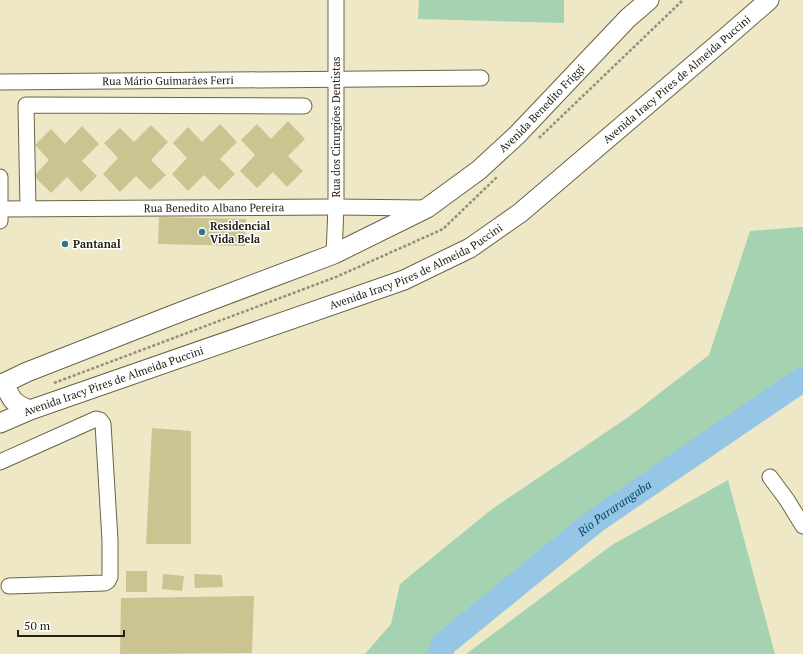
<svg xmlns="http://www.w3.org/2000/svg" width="803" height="654" font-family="'PT Serif',serif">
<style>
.green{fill:#a5d2b1}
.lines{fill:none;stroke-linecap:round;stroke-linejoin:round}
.river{stroke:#96c6e5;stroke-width:25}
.building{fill:#cbc390}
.minor-casing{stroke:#696446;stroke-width:17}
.major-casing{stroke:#696446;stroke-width:21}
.path{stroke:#938f76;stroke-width:2.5;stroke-dasharray:3 2;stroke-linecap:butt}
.minor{stroke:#fff;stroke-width:15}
.major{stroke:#fff;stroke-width:19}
.poi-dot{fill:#317485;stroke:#fff;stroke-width:1.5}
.labels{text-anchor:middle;stroke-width:3;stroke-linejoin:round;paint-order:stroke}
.street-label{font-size:11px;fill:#242215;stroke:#fff}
.poi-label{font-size:11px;font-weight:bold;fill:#242215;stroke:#fff;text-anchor:start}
.water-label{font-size:12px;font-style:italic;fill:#074564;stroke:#fff}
</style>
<rect width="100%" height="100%" fill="#eee8c6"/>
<path class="green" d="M 419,0 L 564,0 L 564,23 L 418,19 Z
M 803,227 L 803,379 L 595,521 L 445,644 L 440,654 L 365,654 L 391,624 L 400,584 L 492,509 L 630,416 L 709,355 L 750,231 Z
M 728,480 L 775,654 L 466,654 L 612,545 Z"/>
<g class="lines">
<path class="river" id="s1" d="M 440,654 L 444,644 L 595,521 L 803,379"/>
</g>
<path class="building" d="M 288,121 L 305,139 L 288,156 L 303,171 L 287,187 L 273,172 L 257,188 L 240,171 L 255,155 L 241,140 L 257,124 L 271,139 Z
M 220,124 L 237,142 L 220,159 L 235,174 L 219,190 L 204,175 L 188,191 L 172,174 L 187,158 L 173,143 L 188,127 L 202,142 Z
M 151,125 L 168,142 L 151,160 L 166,175 L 150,190 L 136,176 L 120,192 L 103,174 L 118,158 L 104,143 L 120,128 L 134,142 Z
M 82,126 L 99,144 L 82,161 L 97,176 L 81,192 L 67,177 L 51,193 L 34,176 L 49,160 L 35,145 L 51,129 L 65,144 Z
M 159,217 L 246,219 L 245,246 L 158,244 Z
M 152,428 L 191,431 L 191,544 L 146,544 Z
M 126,571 L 147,571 L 147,592 L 126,592 Z
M 163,574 L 184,576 L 182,591 L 162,589 Z
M 194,574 L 222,575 L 223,587 L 195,588 Z
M 254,596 L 252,653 L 120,654 L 121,598 Z"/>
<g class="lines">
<g class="minor-casing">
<g id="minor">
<path id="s2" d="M 0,82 L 481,78"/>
<path d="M 0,177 L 0,221"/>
<path d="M 28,208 L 26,105 L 304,106"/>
<path id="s3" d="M 0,209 L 336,207 L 424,208"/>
<path d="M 334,254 L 336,207 L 336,0"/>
<path d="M 0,462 L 96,419 L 100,420 L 103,424 L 110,540 L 110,577 L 108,581 L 105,583 L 9,586"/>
<path d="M 770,477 L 787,500 L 803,526"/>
</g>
</g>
<g class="major-casing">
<g id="major">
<path d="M 4,383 C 11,399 13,404 30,410"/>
<path id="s4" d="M 0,385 L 27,372 L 183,311 L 334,254 L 427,208 L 479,170 L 517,135 L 628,18 L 649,0"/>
<path id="s5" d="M 0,423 L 30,410 L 404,280 L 470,248 L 520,213 L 723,40 L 769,0"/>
</g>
</g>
<path class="path" d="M 539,138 L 683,0
M 54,383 L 336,277 L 443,229 L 497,177"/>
<use href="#minor" class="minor"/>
<use href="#major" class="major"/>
</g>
<g class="poi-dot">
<circle cx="202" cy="232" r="4"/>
<circle cx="65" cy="244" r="4"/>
</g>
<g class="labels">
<g class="street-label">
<text dy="4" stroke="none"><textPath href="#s5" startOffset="769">Avenida Iracy Pires de Almeida Puccini</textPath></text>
<text dy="4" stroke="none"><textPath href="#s2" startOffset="168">Rua Mário Guimarães Ferri</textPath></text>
<text dy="4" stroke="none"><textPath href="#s4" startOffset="615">Avenida Benedito Friggi</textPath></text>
<text transform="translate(336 127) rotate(-90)" y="4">Rua dos Cirurgiões Dentistas</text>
<text dy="4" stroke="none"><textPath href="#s3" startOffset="214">Rua Benedito Albano Pereira</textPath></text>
<text dy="4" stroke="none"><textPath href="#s5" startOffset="445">Avenida Iracy Pires de Almeida Puccini</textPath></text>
<text dy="4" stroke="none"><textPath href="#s5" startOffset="121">Avenida Iracy Pires de Almeida Puccini</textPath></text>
</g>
<g class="poi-label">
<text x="210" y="230">Residencial<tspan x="210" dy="13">Vida Bela</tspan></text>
<text x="73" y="248">Pantanal</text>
</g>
<g class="water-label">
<text dy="4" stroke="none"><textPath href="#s1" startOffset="229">Rio Pararangaba</textPath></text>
</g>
</g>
<path d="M18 630v6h106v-6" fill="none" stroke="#242215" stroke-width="2"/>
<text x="24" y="630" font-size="12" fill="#242215" stroke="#ffffff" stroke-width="3" paint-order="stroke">50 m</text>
</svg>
